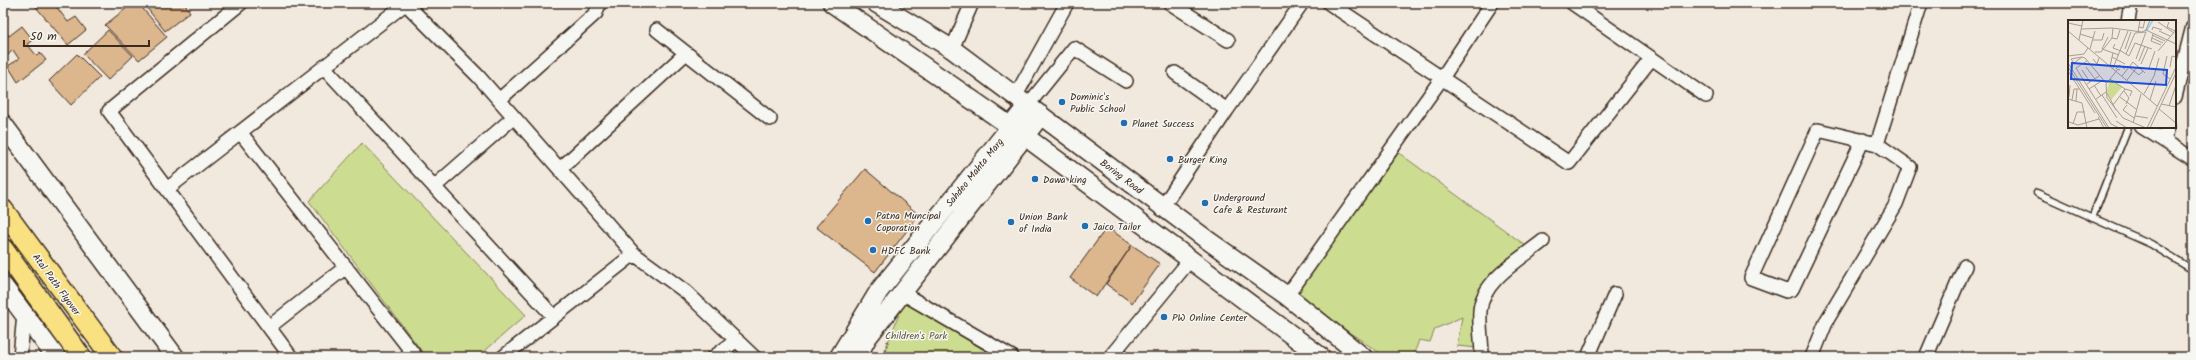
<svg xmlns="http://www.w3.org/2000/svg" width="2196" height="360" font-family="Kalam,sans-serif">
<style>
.green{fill:#ccdc90;stroke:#848357}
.building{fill:#dcb68d;stroke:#3b2a1e}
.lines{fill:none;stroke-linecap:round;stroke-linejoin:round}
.lane-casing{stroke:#3b2a1e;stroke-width:9}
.street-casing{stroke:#3b2a1e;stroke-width:16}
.secondary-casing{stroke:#3b2a1e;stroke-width:21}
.primary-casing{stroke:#3b2a1e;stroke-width:23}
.path{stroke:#3b2a1e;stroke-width:2.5;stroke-dasharray:1 3;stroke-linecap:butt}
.lane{stroke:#f6f6f2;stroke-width:6}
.street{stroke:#f6f6f2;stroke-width:13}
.secondary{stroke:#f6f6f2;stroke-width:18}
.primary{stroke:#f9e181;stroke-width:20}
.poi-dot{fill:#1f6fb2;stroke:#f6f6f2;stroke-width:1.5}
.labels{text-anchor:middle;stroke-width:3;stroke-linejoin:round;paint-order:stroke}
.poi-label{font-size:10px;fill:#3b2a1e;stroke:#f6f6f2;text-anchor:start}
.street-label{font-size:10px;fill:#3b2a1e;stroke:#f6f6f2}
.park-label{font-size:10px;fill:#5f563a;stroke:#f6f6f2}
.inset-river{fill:none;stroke:#98d2f8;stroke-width:2}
.inset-road{fill:none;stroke:#a89d91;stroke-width:1}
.view{fill:#1d4ed8;fill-opacity:0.15;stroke:#1d4ed8;stroke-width:2}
.inset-edge{fill:none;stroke:#3b2a1e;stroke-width:2}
</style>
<rect width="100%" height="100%" fill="#f1e9de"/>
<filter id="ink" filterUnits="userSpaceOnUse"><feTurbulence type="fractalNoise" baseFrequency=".025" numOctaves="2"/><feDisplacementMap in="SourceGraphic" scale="8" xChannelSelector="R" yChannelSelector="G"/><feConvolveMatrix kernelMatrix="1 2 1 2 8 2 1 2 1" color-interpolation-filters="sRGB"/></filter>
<g filter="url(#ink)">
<path class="green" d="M 362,143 L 526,315 L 478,357 L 426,357 L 309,201 Z
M 1399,153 L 1529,248 L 1494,276 L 1475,300 L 1477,348 L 1457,346 L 1462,317 L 1435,329 L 1430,342 L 1419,340 L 1413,357 L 1386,357 L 1292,294 Z
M 904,302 L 996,357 L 882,357 Z"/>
<path class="building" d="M 41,3 L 59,3 L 55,5 L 68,22 L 76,17 L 86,30 L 68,45 L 36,7 Z
M 133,3 L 138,3 L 167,37 L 139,60 L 105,25 Z
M 143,3 L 184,3 L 190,12 L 165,31 Z
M 22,26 L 33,40 L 27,44 L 37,56 L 40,53 L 46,60 L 18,82 L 8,66 L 19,59 L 13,50 L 3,60 L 3,29 L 9,36 Z
M 108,30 L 133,56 L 108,80 L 83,54 Z
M 77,54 L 100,77 L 71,105 L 49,81 Z
M 865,169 L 919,215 L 875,272 L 816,227 Z
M 1107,227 L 1132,245 L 1096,297 L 1070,278 Z
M 1132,245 L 1160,264 L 1132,303 L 1106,284 Z"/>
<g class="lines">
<g class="lane-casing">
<path id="lane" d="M 2037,193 L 2151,244 L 2193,270
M 2092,218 L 2128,127"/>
</g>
<g class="street-casing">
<path id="street" d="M 241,3 L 109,111 L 291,357
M 405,3 L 478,76 L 634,254 L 686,292 L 754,357
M 1170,3 L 1228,40
M 1329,3 L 1569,163 L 1651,59
M 1572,3 L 1706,96
M 2128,21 L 2131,3
M 657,30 L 770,119
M 952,49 L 972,3
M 324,67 L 554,317
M 1175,73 L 1227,110
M 1015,97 L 1067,3
M 2175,97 L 2193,26
M 499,100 L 596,13 L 599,3
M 1028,105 L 1074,48 L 1126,81
M 2142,127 L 2193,159
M 240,132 L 416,357
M 1863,140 L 1792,289 L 1786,291 L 1751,278 L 1818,130 L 1877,144
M 2164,141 L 2168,127
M 560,169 L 685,54
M 434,187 L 514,117
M 167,189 L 405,4
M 1163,206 L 1227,110 L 1302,3
M 902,293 L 1012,357
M 1287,296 L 1442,78 L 1492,3
M 269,327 L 346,267
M 20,357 L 24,314
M 503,357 L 634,254
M 714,357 L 737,340
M 1110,357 L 1190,260
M 1482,357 C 1482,342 1479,326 1480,311 C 1482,280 1521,259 1543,241
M 1588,357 L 1615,294
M 1812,357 L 1827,320 L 1896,204 L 1910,167 L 1877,144 L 1921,3
M 1926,357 L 1965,266"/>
</g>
<g class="secondary-casing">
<path id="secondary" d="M 832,3 L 1026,137 L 1321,357
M 876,3 L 952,49 L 1206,239 L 1287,296 L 1363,357
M 3,124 L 175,357
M 3,286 L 56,357
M 839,357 L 879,291 L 1028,105
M 857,357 L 867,338 L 1041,115"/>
</g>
<g class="primary-casing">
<path id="primary" d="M 3,210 L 112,357
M 3,249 L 81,357"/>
</g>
<path class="path" d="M 882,357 L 888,341"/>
<use href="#lane" class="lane"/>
<use href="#street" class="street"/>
<use href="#secondary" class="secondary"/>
<use href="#primary" class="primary"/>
</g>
</g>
<g class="poi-dot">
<circle cx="1062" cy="102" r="4"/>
<circle cx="1124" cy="123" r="4"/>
<circle cx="1170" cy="159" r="4"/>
<circle cx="1035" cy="179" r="4"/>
<circle cx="1205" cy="203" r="4"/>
<circle cx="868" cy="221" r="4"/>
<circle cx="1011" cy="222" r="4"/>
<circle cx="1085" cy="226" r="4"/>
<circle cx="873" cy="250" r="4"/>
<circle cx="1164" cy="317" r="4"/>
</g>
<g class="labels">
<g class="poi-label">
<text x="1070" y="100">Dominic's<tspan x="1070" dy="12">Public School</tspan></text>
<text x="1132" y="127">Planet Success</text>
<text x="1178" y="163">Burger King</text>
<text x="1043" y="183">Dawa king</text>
<text x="1213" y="201">Underground<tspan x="1213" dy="12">Cafe &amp; Resturant</tspan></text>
<text x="876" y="219">Patna Muncipal<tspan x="876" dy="12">Coporation</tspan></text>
<text x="1019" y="220">Union Bank<tspan x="1019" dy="12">of India</tspan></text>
<text x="1093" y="230">Jaico Tailor</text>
<text x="881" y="254">HDFC Bank</text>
<text x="1172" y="321">PW Online Center</text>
</g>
<g class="street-label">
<text transform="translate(974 172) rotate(-51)" y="4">Sahdeo Mahta Marg</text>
<text transform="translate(1122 176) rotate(37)" y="4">Boring Road</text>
<text transform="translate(57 284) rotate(54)" y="4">Atal Path Flyover</text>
</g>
<g class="park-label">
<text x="916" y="339">Children's Park</text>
</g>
</g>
<g transform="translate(2068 20)">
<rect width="108" height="108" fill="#f1e9de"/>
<path d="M 42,59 L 54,67 L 43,80 L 39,71 Z" fill="#ccdc90"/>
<path class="inset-river" d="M 78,11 L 85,0"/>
<path class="inset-road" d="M 90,2 L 106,13M 101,2 L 99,7 L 107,11M 0,3 L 14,6M 71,7 L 75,8 L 77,0M 13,9 L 44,8 L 74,12 L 78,10 L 82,0M 78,10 L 108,24M 84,10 L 85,7 L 94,10M 0,11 L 89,86M 91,11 L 102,16M 70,12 L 72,0M 12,14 L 25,18M 85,14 L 83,21 L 93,25M 84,15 L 97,21M 40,17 L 34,29 L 51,35M 44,18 L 49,19 L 52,10M 84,18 L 95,23M 11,20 L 15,0M 25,20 L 34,20 L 36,13M 47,24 L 45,28 L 53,31M 22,29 L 27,11M 57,29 L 63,12M 53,31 L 61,36 L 67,23 L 84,29M 90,31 L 108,10M 27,32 L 33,32 L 37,27 L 44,18 L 45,8M 58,34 L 67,13 L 78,12M 0,36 L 16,34 L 20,28M 99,36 L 95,54 L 102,59M 14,37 L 6,43 L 3,39 L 14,37 L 17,38 L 38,63M 44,37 L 57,44M 25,39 L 29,44 L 31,38M 68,39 L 78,12M 19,41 L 8,48 L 43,104 L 51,108M 71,41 L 77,26M 0,43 L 41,108M 73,44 L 80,28M 42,46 L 45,33M 0,47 L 39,108M 18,47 L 27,59M 61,47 L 71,55 L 75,51M 102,47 L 104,36 L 108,37M 45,48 L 60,11M 81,48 L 87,31M 48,49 L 51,45 L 57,49M 14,50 L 22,62M 52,50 L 50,49 L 38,64 L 39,78 L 55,98 L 78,108M 0,51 L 27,93M 54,56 L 65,42 L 77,53M 42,59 L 57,69 L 45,85M 59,60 L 70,46M 19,64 L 31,56M 26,65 L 33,76M 21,69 L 35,60M 57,69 L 64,71 L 62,76M 56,71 L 61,78 L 58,84M 39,73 L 48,90M 76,74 L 86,56 L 91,38M 34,75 L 49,98M 1,77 L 2,65M 52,77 L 68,89M 0,79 L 14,83 L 19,108M 28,79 L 38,72M 4,80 L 6,69 L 11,69M 82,80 L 88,61M 8,81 L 9,69M 93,84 L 108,87M 59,85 L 55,90 L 66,98M 101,86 L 108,65M 91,89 L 108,103M 67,96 L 80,98M 30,97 L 36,108M 48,101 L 59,108M 1,102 L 10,105 L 31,99M 65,103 L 73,74M 5,104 L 9,92 L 17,92M 79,108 L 108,47M 82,108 L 108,53"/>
<path class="view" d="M 4,43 L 99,50 L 98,65 L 3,59 Z"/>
<rect width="108" height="108" class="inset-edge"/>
</g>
<rect width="2196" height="360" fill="none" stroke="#f6f6f2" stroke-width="16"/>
<rect x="8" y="8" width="2180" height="344" fill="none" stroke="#3b2a1e" stroke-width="1.5" filter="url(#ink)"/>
<path d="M24 40v6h125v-6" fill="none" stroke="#3b2a1e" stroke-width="2"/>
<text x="30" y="40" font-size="12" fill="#3b2a1e" stroke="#f6f6f2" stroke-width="3" paint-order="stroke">50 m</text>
</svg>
